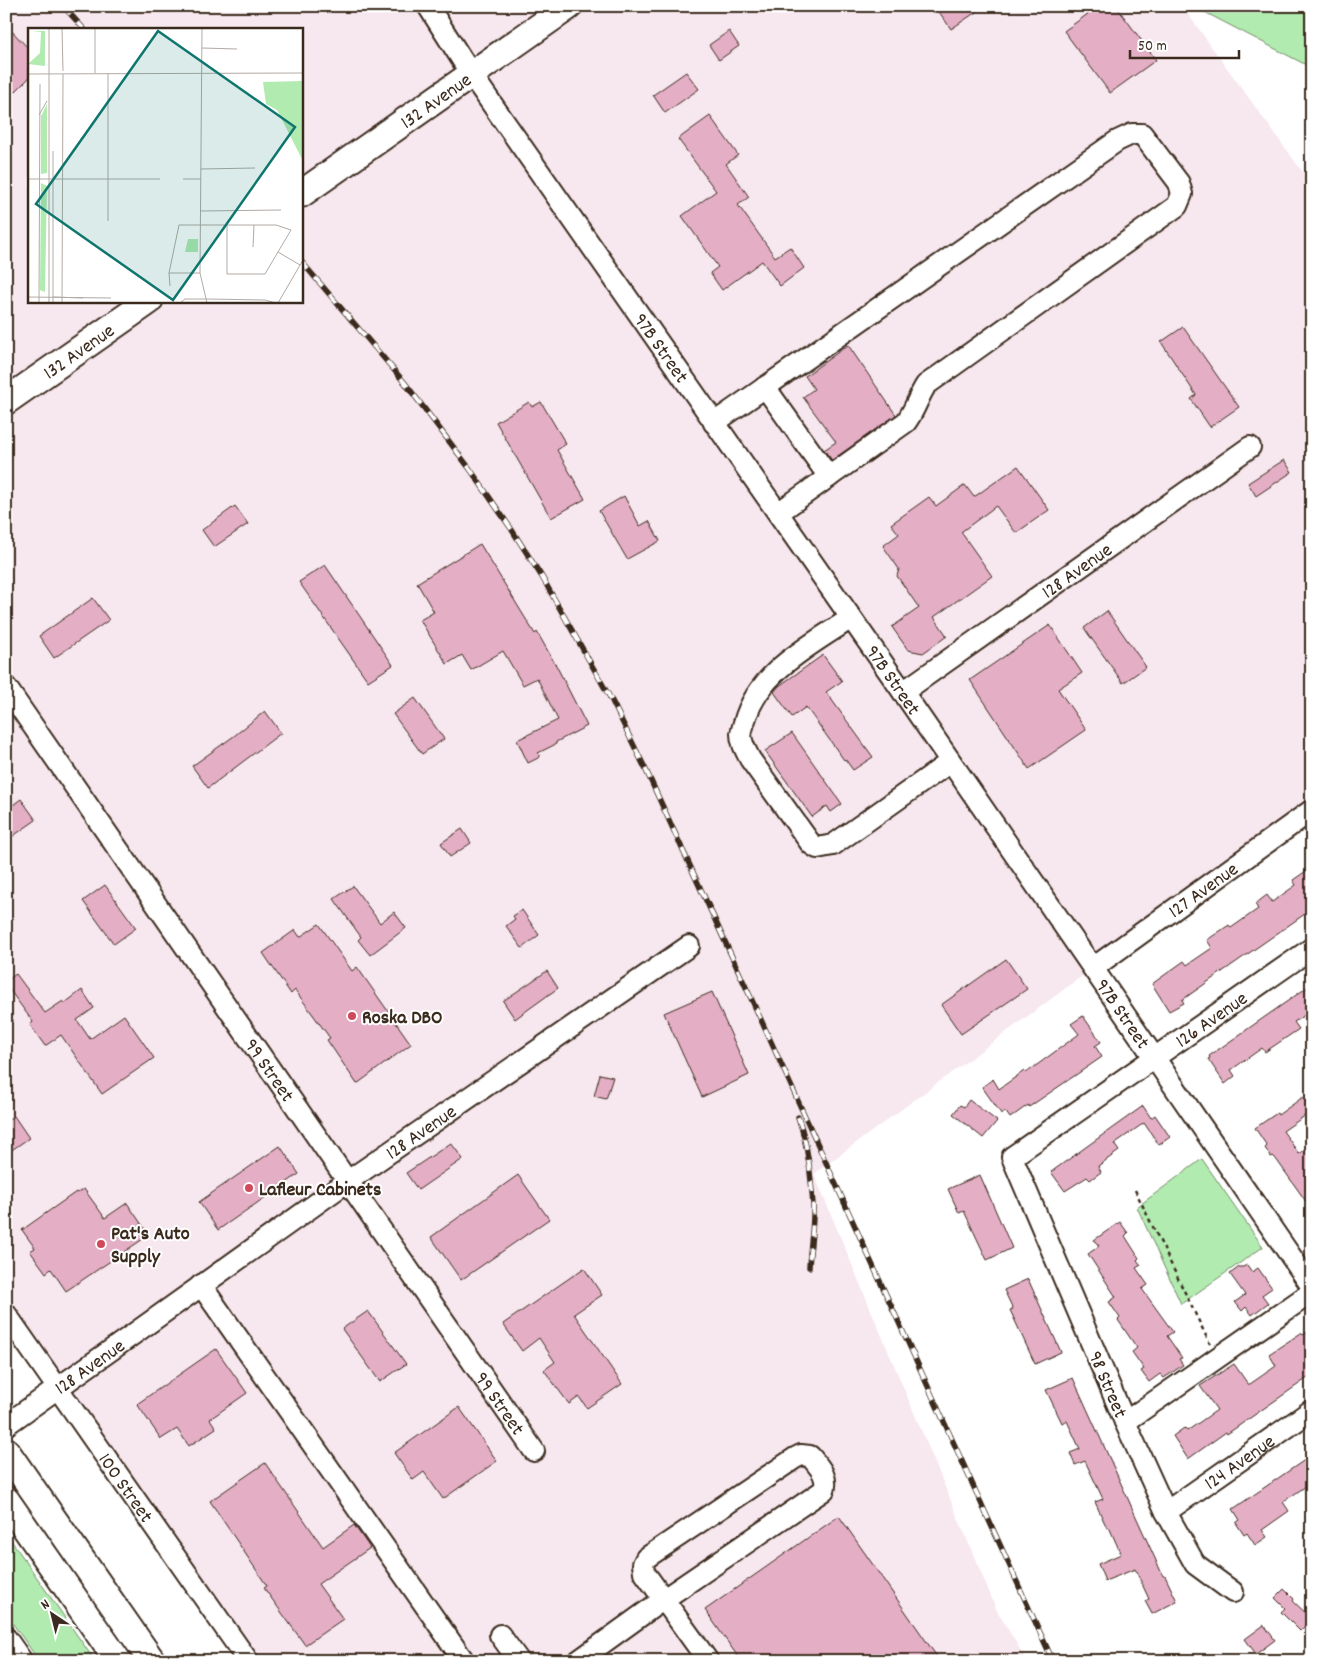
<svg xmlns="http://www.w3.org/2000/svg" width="1318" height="1667" font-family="Dekko,sans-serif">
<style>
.built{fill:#f7e7ee;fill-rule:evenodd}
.green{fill:#b1ebb0;stroke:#768a67}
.building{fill:#e4aec5;stroke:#3b2a1e}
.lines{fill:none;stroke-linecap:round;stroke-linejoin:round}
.minor-casing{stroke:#3b2a1e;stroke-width:24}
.major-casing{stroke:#3b2a1e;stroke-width:30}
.path{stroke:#3b2a1e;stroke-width:2.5;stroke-dasharray:4 4;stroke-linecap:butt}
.minor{stroke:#fff;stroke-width:20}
.major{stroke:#fff;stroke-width:26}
.rail-casing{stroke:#3b2a1e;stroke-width:5.5}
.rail{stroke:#fff;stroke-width:4;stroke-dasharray:11;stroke-linecap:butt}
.poi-dot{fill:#d1495b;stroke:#fff;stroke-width:2}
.labels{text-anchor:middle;stroke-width:4;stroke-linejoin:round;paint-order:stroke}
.street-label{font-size:20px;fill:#3b2a1e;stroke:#fff}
.poi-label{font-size:20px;font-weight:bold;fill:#3b2a1e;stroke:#fff;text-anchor:start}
.inset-road{fill:none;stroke:#b1aaa5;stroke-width:1}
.view{fill:#0f766e;fill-opacity:0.15;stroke:#0f766e;stroke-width:2.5}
.inset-edge{fill:none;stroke:#3b2a1e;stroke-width:2.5}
</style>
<rect width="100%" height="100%" fill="#fff"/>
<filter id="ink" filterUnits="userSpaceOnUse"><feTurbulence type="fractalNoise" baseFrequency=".02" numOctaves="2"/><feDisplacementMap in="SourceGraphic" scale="10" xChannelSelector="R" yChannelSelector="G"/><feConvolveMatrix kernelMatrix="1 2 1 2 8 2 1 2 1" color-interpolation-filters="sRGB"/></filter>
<g filter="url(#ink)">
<path class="built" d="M 6,6 L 1182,6 L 1312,185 L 1312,810 L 1093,968 L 814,1174 L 997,1611 L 1027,1661 L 248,1661 L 6,1314 ZM 29,29 L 301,29 L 301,301 L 29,301 Z"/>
<path class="green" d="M 1193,6 L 1312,6 L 1312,68 Z
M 1202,1159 L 1263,1247 L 1181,1304 L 1137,1207 Z
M 6,1533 L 95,1661 L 39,1661 L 6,1614 Z"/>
<path class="building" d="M 935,6 L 985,6 L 951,29 Z
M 1099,6 L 1116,6 L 1156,60 L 1110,93 L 1064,31 Z
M 6,25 L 29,49 L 29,78 L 14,93 L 6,84 Z
M 729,31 L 739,46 L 719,60 L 709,45 Z
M 686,72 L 699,89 L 665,113 L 653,95 Z
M 710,116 L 738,155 L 726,164 L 749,197 L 738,205 L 775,257 L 790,247 L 804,268 L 780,286 L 762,261 L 722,290 L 710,273 L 718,267 L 682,216 L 716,191 L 678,139 Z
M 1183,327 L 1239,407 L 1210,427 L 1191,399 L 1196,395 L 1161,342 Z
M 848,345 L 896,415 L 832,460 L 824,450 L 836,442 L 803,397 L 814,389 L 805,376 Z
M 529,402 L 532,407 L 541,402 L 566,444 L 557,450 L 585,499 L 551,518 L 496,422 Z
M 1284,460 L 1292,472 L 1256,496 L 1248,483 Z
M 1018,466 L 1049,510 L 1016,533 L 996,506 L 961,532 L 992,576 L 934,617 L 947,636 L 923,653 L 908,650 L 892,627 L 919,608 L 897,576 L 899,569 L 883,546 L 899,534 L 891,524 L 929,497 L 936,506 L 965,485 L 974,497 Z
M 624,496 L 640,526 L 649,521 L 660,541 L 627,559 L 599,511 Z
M 235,506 L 248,524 L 214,547 L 202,530 Z
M 480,544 L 535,634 L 537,632 L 557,667 L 587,726 L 556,742 L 556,744 L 538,753 L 540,757 L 528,763 L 517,740 L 558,720 L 537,678 L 523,685 L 503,651 L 471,670 L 462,655 L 447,664 L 420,620 L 434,612 L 417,583 Z
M 325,565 L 393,665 L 368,681 L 299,582 Z
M 93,598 L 109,620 L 54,658 L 39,636 Z
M 1107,611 L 1146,667 L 1123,683 L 1084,628 Z
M 1050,625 L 1082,673 L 1058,689 L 1086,730 L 1029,769 L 970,680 Z
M 823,655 L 842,681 L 826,692 L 873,757 L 853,770 L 845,759 L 844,760 L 806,707 L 792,717 L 774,692 L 779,686 Z
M 415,698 L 444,739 L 422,754 L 393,714 Z
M 265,711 L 281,733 L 208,788 L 192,766 L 234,736 Z
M 792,733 L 842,804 L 831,812 L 827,806 L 812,817 L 765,751 Z
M 21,799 L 36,820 L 6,841 L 6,810 Z
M 462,829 L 471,843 L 450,857 L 441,843 Z
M 1312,867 L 1312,909 L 1182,1000 L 1184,1003 L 1169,1011 L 1152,984 L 1184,961 L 1187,965 L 1212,948 L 1207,940 L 1229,925 L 1231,928 L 1258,909 L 1255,904 L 1267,895 L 1272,902 L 1296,885 L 1293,880 Z
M 105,885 L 136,928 L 114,944 L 83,901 Z
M 353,886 L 380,923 L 394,912 L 406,928 L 370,955 L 358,940 L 361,937 L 334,899 Z
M 522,910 L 539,935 L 522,948 L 506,926 L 515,919 L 513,916 Z
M 319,924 L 352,971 L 357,967 L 411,1044 L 357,1084 L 327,1040 L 330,1038 L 295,990 L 291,994 L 263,953 L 295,930 L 300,937 Z
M 1006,959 L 1027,989 L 961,1034 L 941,1005 Z
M 547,971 L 558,988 L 515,1019 L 503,1001 Z
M 16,974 L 45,1013 L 63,1001 L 65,1003 L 82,990 L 94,1008 L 77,1020 L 90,1039 L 124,1015 L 154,1058 L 102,1094 L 61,1035 L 45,1046 L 30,1025 L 33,1022 L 6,985 L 6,981 Z
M 1312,984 L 1312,1010 L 1294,1022 L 1299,1029 L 1265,1052 L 1262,1048 L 1231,1070 L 1235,1076 L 1225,1084 L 1208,1059 L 1210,1058 L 1209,1056 Z
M 712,992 L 749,1075 L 702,1097 L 664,1013 Z
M 1083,1016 L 1101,1042 L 1095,1046 L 1102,1057 L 1029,1107 L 1028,1105 L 1010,1118 L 1005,1111 L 1002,1115 L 982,1087 L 993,1079 L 999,1089 L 1024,1071 L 1026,1073 L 1079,1034 L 1071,1024 Z
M 600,1074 L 613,1077 L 606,1099 L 594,1096 Z
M 1303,1097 L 1312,1111 L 1283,1131 L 1299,1154 L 1306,1149 L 1312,1157 L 1312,1210 L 1276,1159 L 1273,1156 L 1271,1157 L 1265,1148 L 1267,1146 L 1255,1128 L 1277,1113 L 1278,1115 Z
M 969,1100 L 997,1121 L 983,1138 L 953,1114 L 960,1105 L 964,1107 Z
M 1143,1106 L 1151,1118 L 1155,1115 L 1170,1137 L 1159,1145 L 1144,1123 L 1114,1144 L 1119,1151 L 1098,1166 L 1101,1172 L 1090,1180 L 1087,1177 L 1065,1191 L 1051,1172 Z
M 14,1116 L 29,1138 L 6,1154 L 6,1121 Z
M 451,1143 L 463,1159 L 418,1190 L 406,1173 Z
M 280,1146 L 299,1174 L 218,1230 L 199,1202 Z
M 518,1175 L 549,1219 L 461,1280 L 431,1237 Z
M 980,1175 L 1012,1248 L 987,1260 L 964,1211 L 959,1213 L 948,1189 Z
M 84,1189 L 105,1218 L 127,1203 L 149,1235 L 66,1291 L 51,1269 L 46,1273 L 30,1251 L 35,1248 L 22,1230 L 76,1192 L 77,1193 Z
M 1120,1222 L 1128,1233 L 1125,1236 L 1139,1258 L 1137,1260 L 1141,1265 L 1136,1268 L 1148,1285 L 1142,1289 L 1173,1332 L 1167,1336 L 1182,1358 L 1179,1359 L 1183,1365 L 1164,1378 L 1160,1374 L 1149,1382 L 1141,1371 L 1144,1369 L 1132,1352 L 1137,1348 L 1118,1320 L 1120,1318 L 1109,1302 L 1116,1297 L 1088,1254 L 1099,1246 L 1094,1240 Z
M 1247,1265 L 1252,1272 L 1258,1268 L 1272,1288 L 1262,1295 L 1268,1303 L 1252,1315 L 1246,1307 L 1242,1311 L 1235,1302 L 1245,1295 L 1230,1274 L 1239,1267 L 1243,1267 Z
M 584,1268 L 602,1295 L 574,1314 L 622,1384 L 587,1408 L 579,1397 L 569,1404 L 544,1370 L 555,1362 L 539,1338 L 522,1351 L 503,1324 Z
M 1028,1279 L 1061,1352 L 1035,1364 L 1010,1310 L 1013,1309 L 1004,1290 Z
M 368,1311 L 406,1364 L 380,1382 L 342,1329 Z
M 1312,1329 L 1312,1375 L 1227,1434 L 1226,1432 L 1188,1459 L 1173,1436 L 1184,1428 L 1187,1431 L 1217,1410 L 1200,1386 L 1234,1364 L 1248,1384 L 1250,1384 L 1276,1366 L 1269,1354 L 1301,1333 L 1303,1335 Z
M 216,1349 L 247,1393 L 210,1419 L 216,1428 L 189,1446 L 177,1429 L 161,1439 L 137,1404 Z
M 1073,1378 L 1163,1576 L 1165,1576 L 1177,1601 L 1152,1614 L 1145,1601 L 1149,1599 L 1135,1569 L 1105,1581 L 1098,1564 L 1121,1554 L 1109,1527 L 1107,1528 L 1095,1502 L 1103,1499 L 1085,1461 L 1075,1465 L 1070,1453 L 1080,1449 L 1067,1421 L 1062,1423 L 1046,1390 Z
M 459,1407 L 497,1461 L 443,1499 L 424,1472 L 413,1480 L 394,1453 Z
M 1312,1455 L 1312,1482 L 1283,1502 L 1289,1511 L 1262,1530 L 1267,1537 L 1255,1545 L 1247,1533 L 1244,1535 L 1236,1523 L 1240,1520 L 1233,1509 Z
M 265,1463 L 323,1547 L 354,1525 L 370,1548 L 318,1584 L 343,1619 L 305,1645 L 264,1588 L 267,1586 L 210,1501 Z
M 839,1516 L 940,1661 L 741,1661 L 705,1610 Z
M 1284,1589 L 1294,1599 L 1293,1601 L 1312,1619 L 1300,1631 L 1281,1612 L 1285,1608 L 1275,1598 Z
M 1264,1625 L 1275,1640 L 1256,1654 L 1245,1639 Z"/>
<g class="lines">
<g class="minor-casing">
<g id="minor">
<path id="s1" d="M 428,6 L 471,74 L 903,692 L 1312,1287"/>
<path d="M 765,387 L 829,477"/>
<path d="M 714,423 L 1117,141 L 1132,134 L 1142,134 L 1179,183 L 1182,194 L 1177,206 L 926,385 C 918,397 915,410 906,422 L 778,513"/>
<path d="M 851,618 C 810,646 758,671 744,723 C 743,726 742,730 741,734 C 741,743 746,751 750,759 L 811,844 L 817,848 L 833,845 L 950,762"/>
<path id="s2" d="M 6,687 L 534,1451"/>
<path id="s3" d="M 903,692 L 1250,447"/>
<path id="s4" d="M 1093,968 L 1312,810"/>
<path d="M 201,1285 L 464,1661"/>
<path id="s5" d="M 6,1314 L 248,1661"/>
<path d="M 1125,1422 L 1312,1292"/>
<path id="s6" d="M 6,1425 L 348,1181 L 689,946"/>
<path id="s7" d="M 1166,1512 L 1312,1410"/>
<path id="s8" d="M 1233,1592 L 1195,1564 L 1166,1512 L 1125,1422 L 1012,1157 L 1312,948"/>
<path d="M 500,1635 L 519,1661"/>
<path d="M 6,1638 L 22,1661"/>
<path d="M 578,1661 L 664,1599 L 824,1490 C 829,1476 818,1466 810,1456 L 801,1455 L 795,1458 L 646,1558 L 643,1564 L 644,1572 L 708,1661"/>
</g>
</g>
<g class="major-casing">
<g id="major">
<path id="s9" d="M 301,194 L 569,6"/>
<path id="s10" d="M 6,401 L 149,301"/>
<path d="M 6,1451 L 152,1661"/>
<path d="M 6,1500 L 118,1661"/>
</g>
</g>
<path class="path" d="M 1135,1190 L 1210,1344"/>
<use href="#minor" class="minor"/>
<use href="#major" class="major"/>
<g class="rail-casing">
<path id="rail" d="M 63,6 L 84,29
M 301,261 L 405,383 L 470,469 L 512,530 L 542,577 L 612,701 L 645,768 L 762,1022 L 1053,1661
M 798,1117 C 808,1145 811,1176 813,1205 C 814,1225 810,1246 809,1267"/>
</g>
<use href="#rail" class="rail"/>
</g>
</g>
<g class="poi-dot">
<circle cx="352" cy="1016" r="5"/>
<circle cx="249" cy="1188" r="5"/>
<circle cx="101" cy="1244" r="5"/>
</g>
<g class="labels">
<g class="street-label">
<text dy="7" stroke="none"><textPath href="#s9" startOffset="164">132 Avenue</textPath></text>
<text dy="7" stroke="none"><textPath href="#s1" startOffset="414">97B Street</textPath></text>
<text dy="7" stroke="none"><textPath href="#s10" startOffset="88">132 Avenue</textPath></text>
<text dy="7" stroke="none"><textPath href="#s3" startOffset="212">128 Avenue</textPath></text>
<text dy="7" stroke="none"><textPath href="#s1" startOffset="819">97B Street</textPath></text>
<text dy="7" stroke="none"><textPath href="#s4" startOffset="135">127 Avenue</textPath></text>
<text dy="7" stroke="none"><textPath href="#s1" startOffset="1224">97B Street</textPath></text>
<text dy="7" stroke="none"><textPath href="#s8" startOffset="736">126 Avenue</textPath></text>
<text dy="7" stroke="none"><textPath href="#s2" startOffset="465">99 Street</textPath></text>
<text dy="7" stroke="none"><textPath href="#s6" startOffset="508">128 Avenue</textPath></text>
<text dy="7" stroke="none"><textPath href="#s6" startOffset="102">128 Avenue</textPath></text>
<text transform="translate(1109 1384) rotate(67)" y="7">98 Street</text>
<text dy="7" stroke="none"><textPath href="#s2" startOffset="870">99 Street</textPath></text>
<text dy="7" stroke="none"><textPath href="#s7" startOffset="89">124 Avenue</textPath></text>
<text dy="7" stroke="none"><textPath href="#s5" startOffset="211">100 Street</textPath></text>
</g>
<g class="poi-label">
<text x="362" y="1023">Roska DBO</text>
<text x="259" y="1195">Lafleur Cabinets</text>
<text x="111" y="1239">Pat's Auto<tspan x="111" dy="23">Supply</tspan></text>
</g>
</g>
<g transform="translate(28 28)">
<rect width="275" height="275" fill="#fff"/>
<path d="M 4,3 L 17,3 L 17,38 L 0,36 L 12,25 L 13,4 ZM 275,53 L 275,133 L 249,82 L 238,76 L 235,54 ZM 19,76 L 19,145 L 13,146 L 13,88 ZM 13,155 L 19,158 L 17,264 L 12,262 ZM 160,211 L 170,211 L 170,224 L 157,224 Z" fill="#b1ebb0"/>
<path class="inset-road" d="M 34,0 L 35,43M 67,0 L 67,45M 174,0 L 172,245 L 179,275M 174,20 L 209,21M 0,46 L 275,45M 11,87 L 19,73M 173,141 L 227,140M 0,151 L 132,151M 155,151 L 173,151M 173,183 L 253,182M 80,193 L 80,45M 225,219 L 226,197M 250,224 L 272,237M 141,245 L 172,245M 142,258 L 141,245 L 151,197 L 248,197 L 263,202 L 237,246 L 199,246 L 199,197M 0,269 L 83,270M 25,269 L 55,270M 11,275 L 12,56M 21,275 L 21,0M 25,275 L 25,123M 34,275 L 35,46M 152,275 L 157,271 L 179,271 L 237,272 L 248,275M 250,275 L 275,232"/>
<path class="view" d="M 130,3 L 267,99 L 145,272 L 8,176 Z"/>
<rect width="275" height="275" class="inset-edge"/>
</g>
<rect width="1318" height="1667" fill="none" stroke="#fff" stroke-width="25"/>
<rect x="12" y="12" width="1293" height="1642" fill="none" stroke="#3b2a1e" stroke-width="2" filter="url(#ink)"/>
<g transform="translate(52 1614) rotate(325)" stroke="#ffffff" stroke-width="4" paint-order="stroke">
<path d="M0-4L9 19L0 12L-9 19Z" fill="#3b2a1e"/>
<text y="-8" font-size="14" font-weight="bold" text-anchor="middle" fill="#3b2a1e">N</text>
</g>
<path d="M1130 50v8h109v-8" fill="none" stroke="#3b2a1e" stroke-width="2.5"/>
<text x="1138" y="50" font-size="15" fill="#3b2a1e" stroke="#ffffff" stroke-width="4" paint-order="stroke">50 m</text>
</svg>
